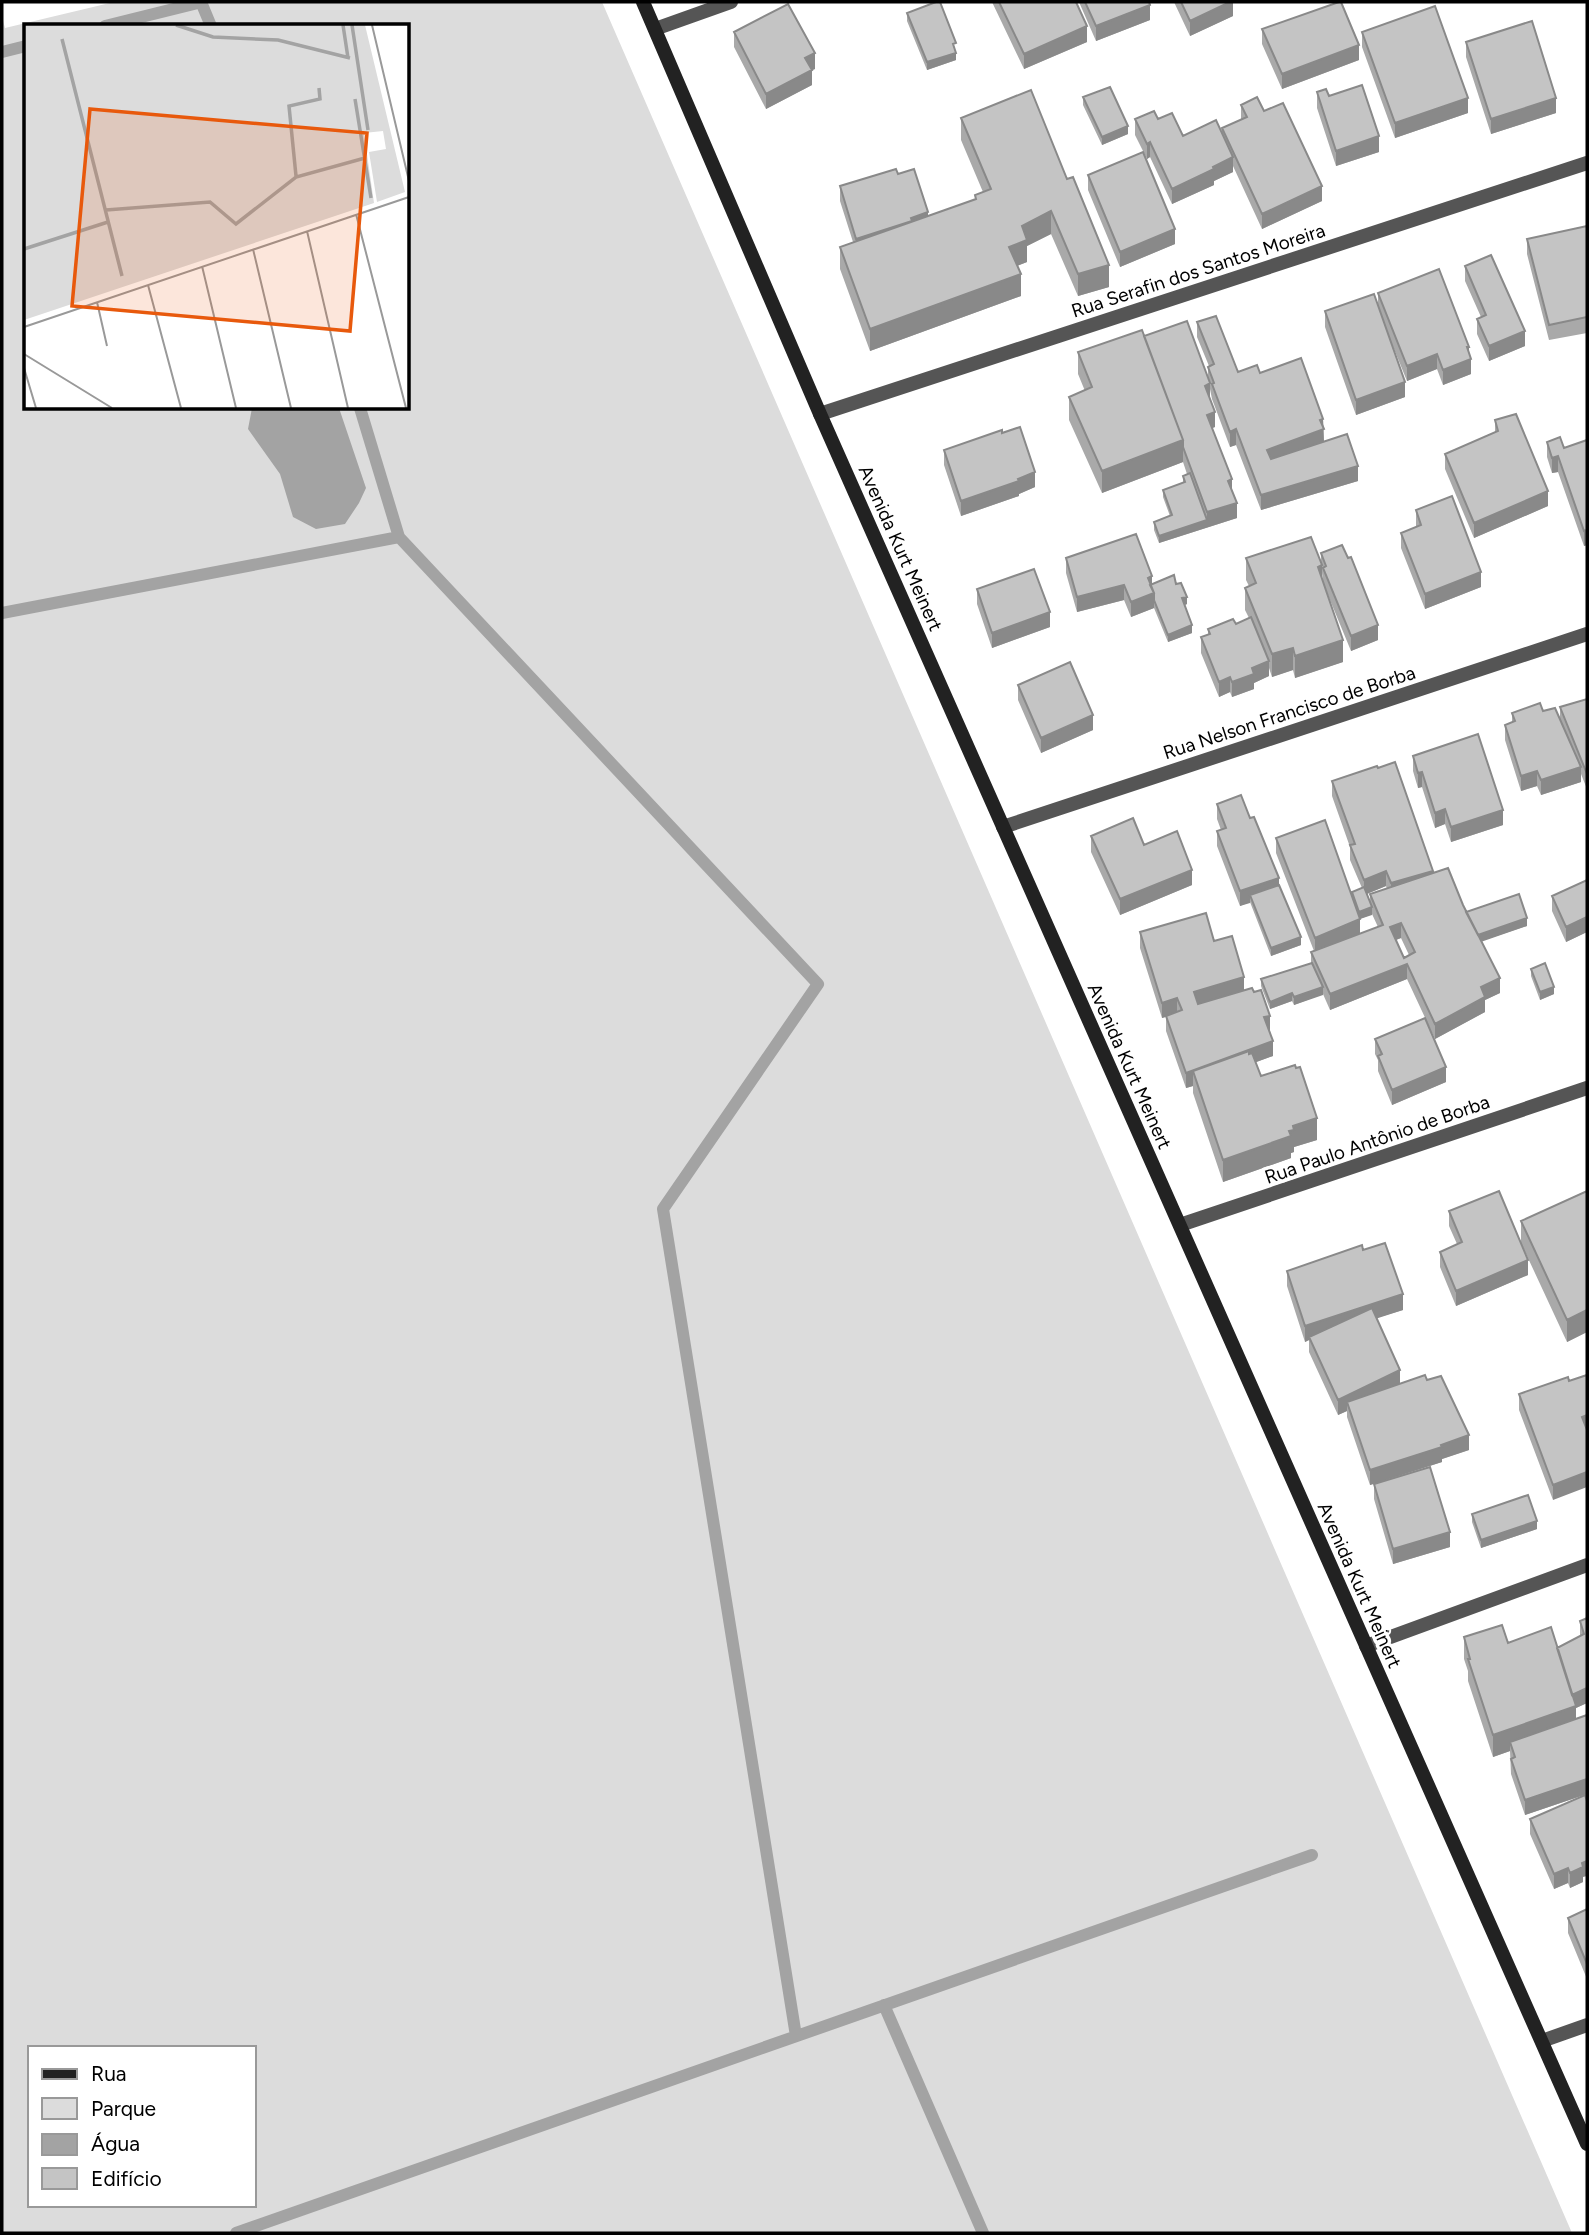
<svg xmlns="http://www.w3.org/2000/svg" width="1589" height="2235" font-family="Figtree,sans-serif">
<style>
.green{fill:#dcdcdc;fill-rule:evenodd}
.water{fill:#a3a3a3}
.lines{fill:none;stroke-linecap:round;stroke-linejoin:round}
.stream{stroke:#a3a3a3;stroke-width:12}
.minor{stroke:#555;stroke-width:14}
.secondary{stroke:#222;stroke-width:14}
.wall{fill:#a9a9a9;fill-rule:evenodd}
.shaded-wall{fill:#898989}
.building{fill:#c4c4c4;stroke:#898989;stroke-width:2;fill-rule:evenodd}
.labels{text-anchor:middle;stroke-width:7;stroke-linejoin:round;paint-order:stroke}
.street-label{font-size:19px;fill:#000;stroke:#fff}
.inset-river{fill:none;stroke:#a3a3a3;stroke-width:3.5}
.inset-road{fill:none;stroke:#999;stroke-width:2}
.view{fill:#e8590c;fill-opacity:0.15;stroke:#e8590c;stroke-width:3.5}
.inset-edge{fill:none;stroke:#000;stroke-width:3.5}
</style>
<rect width="100%" height="100%" fill="#fff"/>
<path class="green" d="M 114,2 L 602,2 L 1572,2233 L 2,2233 L 2,17 L 5,28 ZM 26,26 L 408,26 L 408,408 L 26,408 ZM 30,2048 L 254,2048 L 254,2205 L 30,2205 Z"/>
<path class="water" d="M 252,408 L 339,408 L 366,488 L 359,503 L 345,524 L 316,529 L 293,517 L 280,474 L 248,429 Z"/>
<g class="lines">
<path class="stream" d="M 201,2 L 211,26
M 105,26 L 202,2
M 2,52 L 26,46
M 360,408 L 399,537 L 818,984 L 663,1209 L 796,2036
M 2,613 L 399,537
M 884,2005 L 983,2233
M 236,2233 L 1312,1855"/>
<path class="minor" d="M 655,29 L 731,2
M 820,414 L 1587,163
M 1003,827 L 1587,634
M 1180,1225 L 1587,1088
M 1366,1646 L 1587,1565
M 1542,2041 L 1587,2025"/>
<path class="secondary" d="M 643,2 L 820,414 L 1587,2144"/>
</g>
<path class="wall" d="M 992,2 L 1076,2 L 1087,42 L 1024,69 Z
M 1079,2 L 1149,2 L 1150,20 L 1096,41 Z
M 1174,2 L 1233,2 L 1233,16 L 1190,36 Z
M 907,13 L 956,51 L 956,60 L 927,70 L 907,21 Z
M 1262,29 L 1359,60 L 1282,89 L 1262,44 Z
M 734,32 L 815,69 L 812,70 L 812,85 L 766,109 L 734,47 Z
M 1362,32 L 1468,113 L 1395,138 L 1362,47 Z
M 1466,42 L 1556,113 L 1491,134 L 1466,57 Z
M 1031,90 L 1109,287 L 1078,296 L 1051,234 L 1027,246 L 1027,262 L 1017,266 L 1021,296 L 870,351 L 840,269 L 840,247 L 853,242 L 840,201 L 840,186 L 898,174 L 928,216 L 975,199 L 975,195 L 983,192 L 961,140 L 961,118 Z
M 1317,92 L 1329,96 L 1379,152 L 1336,166 L 1317,108 Z
M 1083,97 L 1128,134 L 1102,145 L 1083,105 Z
M 1241,105 L 1264,111 L 1322,201 L 1262,229 L 1233,166 L 1233,172 L 1214,181 L 1214,185 L 1172,204 L 1150,157 L 1147,159 L 1135,135 L 1135,119 L 1158,119 L 1183,136 L 1222,134 L 1222,128 L 1241,120 Z
M 1088,175 L 1175,244 L 1120,267 L 1088,190 Z
M 1587,226 L 1587,333 L 1549,340 L 1527,254 L 1527,239 Z
M 1465,266 L 1525,346 L 1489,361 L 1477,334 L 1477,319 L 1481,317 L 1465,281 Z
M 1378,293 L 1469,352 L 1471,374 L 1443,385 L 1437,369 L 1407,381 L 1392,344 L 1405,397 L 1356,415 L 1325,327 L 1325,311 L 1378,303 Z
M 1197,322 L 1238,372 L 1260,373 L 1323,419 L 1324,442 L 1358,481 L 1261,510 L 1236,445 L 1230,447 L 1212,399 L 1210,389 L 1210,399 L 1215,427 L 1212,428 L 1232,491 L 1237,518 L 1159,543 L 1154,530 L 1154,522 L 1170,516 L 1163,497 L 1163,490 L 1183,483 L 1183,476 L 1187,474 L 1183,462 L 1102,493 L 1069,420 L 1069,397 L 1085,391 L 1078,374 L 1078,352 L 1144,336 L 1208,376 L 1208,367 L 1209,366 L 1197,337 Z
M 1495,420 L 1548,506 L 1474,538 L 1445,469 L 1445,454 L 1495,432 Z
M 1002,433 L 1035,487 L 1019,494 L 1019,496 L 961,516 L 944,465 L 944,450 Z
M 1587,440 L 1587,545 L 1584,546 L 1558,472 L 1552,473 L 1547,457 L 1547,442 L 1564,448 Z
M 1416,510 L 1481,587 L 1425,609 L 1401,548 L 1401,533 L 1416,527 Z
M 1321,553 L 1378,640 L 1351,651 L 1323,583 L 1322,573 L 1322,580 L 1343,662 L 1295,678 L 1293,670 L 1272,677 L 1269,668 L 1269,676 L 1254,683 L 1254,689 L 1232,697 L 1230,692 L 1219,697 L 1201,653 L 1201,637 L 1208,635 L 1208,629 L 1236,624 L 1249,618 L 1245,610 L 1245,588 L 1249,586 L 1246,580 L 1246,558 L 1321,561 Z
M 1066,558 L 1152,584 L 1176,584 L 1187,604 L 1185,605 L 1192,633 L 1168,642 L 1154,608 L 1131,617 L 1124,600 L 1077,612 L 1066,573 Z
M 977,589 L 1050,627 L 992,648 L 977,604 Z
M 1018,685 L 1093,730 L 1041,753 L 1018,700 Z
M 1587,699 L 1587,789 L 1581,774 L 1581,782 L 1541,795 L 1537,786 L 1521,791 L 1505,740 L 1505,725 L 1512,722 L 1512,713 L 1543,711 L 1560,717 L 1560,707 Z
M 1413,756 L 1503,825 L 1451,842 L 1445,824 L 1435,828 L 1422,787 L 1418,788 L 1413,771 Z
M 1332,781 L 1433,873 L 1463,905 L 1466,912 L 1527,926 L 1481,941 L 1500,993 L 1485,1000 L 1485,1012 L 1435,1039 L 1407,979 L 1330,1010 L 1323,994 L 1294,1005 L 1292,1001 L 1270,1009 L 1261,986 L 1261,979 L 1311,963 L 1311,952 L 1314,951 L 1276,853 L 1276,838 L 1352,896 L 1352,892 L 1362,888 L 1350,860 L 1350,847 L 1332,796 ZM 1386,886 L 1387,889 L 1370,894 L 1370,902 L 1367,894 ZM 1372,914 L 1378,927 L 1360,934 L 1360,919 ZM 1401,938 L 1409,955 L 1404,958 L 1396,940 Z
M 1217,804 L 1279,885 L 1301,945 L 1271,956 L 1250,902 L 1240,906 L 1217,846 L 1217,831 L 1221,830 L 1217,819 Z
M 1091,836 L 1144,845 L 1192,885 L 1120,915 L 1091,852 Z
M 1587,880 L 1587,932 L 1566,942 L 1552,911 L 1552,896 Z
M 1140,932 L 1214,941 L 1270,1031 L 1273,1056 L 1256,1062 L 1261,1076 L 1317,1140 L 1294,1147 L 1294,1152 L 1291,1153 L 1291,1158 L 1223,1182 L 1193,1093 L 1193,1086 L 1186,1088 L 1166,1031 L 1166,1017 L 1162,1018 L 1140,948 Z
M 1531,969 L 1554,994 L 1540,1000 L 1531,976 Z
M 1375,1039 L 1446,1082 L 1392,1105 L 1378,1071 L 1378,1060 L 1375,1054 Z
M 1586,1173 L 1587,1332 L 1567,1342 L 1521,1243 L 1521,1221 L 1586,1191 Z
M 1449,1211 L 1528,1275 L 1456,1306 L 1440,1267 L 1440,1252 L 1457,1244 L 1449,1226 Z
M 1363,1250 L 1403,1310 L 1376,1318 L 1400,1384 L 1469,1450 L 1442,1459 L 1442,1462 L 1370,1485 L 1347,1417 L 1347,1411 L 1338,1415 L 1309,1352 L 1309,1340 L 1305,1342 L 1287,1286 L 1287,1271 Z
M 1569,1381 L 1553,1500 L 1519,1410 L 1519,1394 Z
M 1374,1484 L 1450,1547 L 1393,1564 L 1374,1499 Z
M 1472,1514 L 1537,1529 L 1481,1548 L 1472,1522 Z
M 1587,1618 L 1587,1703 L 1576,1708 L 1576,1719 L 1587,1715 L 1587,1794 L 1525,1815 L 1511,1774 L 1510,1751 L 1493,1757 L 1468,1681 L 1468,1671 L 1464,1659 L 1464,1637 L 1557,1648 L 1580,1637 L 1580,1621 Z
M 1530,1819 L 1583,1877 L 1583,1882 L 1570,1888 L 1568,1883 L 1554,1889 L 1530,1834 Z
M 1587,1909 L 1587,1979 L 1568,1933 L 1568,1918 Z"/>
<path class="shaded-wall" d="M 1230,2 L 1233,2 L 1233,16 L 1190,36 L 1190,21 Z
M 1150,5 L 1150,20 L 1096,41 L 1096,26 Z
M 1087,26 L 1087,42 L 1024,69 L 1024,54 Z
M 1359,45 L 1359,60 L 1282,89 L 1282,74 Z
M 815,53 L 815,69 L 805,73 L 805,58 Z
M 956,53 L 956,60 L 927,70 L 927,62 Z
M 812,70 L 812,85 L 766,109 L 766,94 Z
M 1468,98 L 1468,113 L 1395,138 L 1395,123 Z
M 1556,98 L 1556,113 L 1491,134 L 1491,119 Z
M 1128,126 L 1128,134 L 1102,145 L 1102,137 Z
M 1379,136 L 1379,152 L 1336,166 L 1336,151 Z
M 1150,142 L 1150,157 L 1147,159 L 1147,144 Z
M 1233,157 L 1233,172 L 1214,181 L 1214,185 L 1172,204 L 1172,189 Z
M 1322,186 L 1322,201 L 1262,229 L 1262,214 Z
M 1051,211 L 1051,234 L 1027,246 L 1027,262 L 1009,269 L 1009,247 L 1022,226 Z
M 928,212 L 928,228 L 856,254 L 856,239 L 911,218 Z
M 1175,229 L 1175,244 L 1120,267 L 1120,252 Z
M 1109,265 L 1109,287 L 1078,296 L 1078,274 Z
M 1021,274 L 1021,296 L 870,351 L 870,329 Z
M 1525,331 L 1525,346 L 1489,361 L 1489,346 Z
M 1467,347 L 1469,347 L 1469,360 L 1471,359 L 1471,374 L 1443,385 L 1443,370 Z
M 1437,354 L 1437,369 L 1407,381 L 1407,366 Z
M 1405,382 L 1405,397 L 1356,415 L 1356,400 Z
M 1210,383 L 1210,399 L 1205,386 Z
M 1215,412 L 1215,427 L 1207,430 L 1207,415 Z
M 1323,419 L 1324,444 L 1267,465 L 1267,450 Z
M 1236,429 L 1236,445 L 1230,447 L 1230,432 Z
M 1183,440 L 1183,462 L 1102,493 L 1102,471 Z
M 1558,456 L 1558,472 L 1552,473 L 1552,458 Z
M 1358,466 L 1358,481 L 1261,510 L 1261,495 Z
M 1035,472 L 1035,487 L 1019,494 L 1019,496 L 961,516 L 961,501 Z
M 1232,479 L 1232,494 L 1228,481 Z
M 1548,491 L 1548,506 L 1474,538 L 1474,523 Z
M 1237,503 L 1237,518 L 1159,543 L 1159,536 L 1207,520 L 1207,512 Z
M 1587,530 L 1587,545 L 1584,546 L 1584,531 Z
M 1322,565 L 1322,587 L 1318,567 Z
M 1481,572 L 1481,587 L 1425,609 L 1425,594 Z
M 1152,576 L 1152,591 L 1148,578 Z
M 1124,585 L 1124,600 L 1077,612 L 1077,597 Z
M 1154,593 L 1154,608 L 1131,617 L 1131,602 Z
M 1187,597 L 1187,604 L 1182,606 L 1182,598 Z
M 1050,612 L 1050,627 L 992,648 L 992,633 Z
M 1192,625 L 1192,633 L 1168,642 L 1168,635 Z
M 1378,625 L 1378,640 L 1351,651 L 1351,636 Z
M 1343,640 L 1343,662 L 1295,678 L 1295,656 Z
M 1293,648 L 1293,670 L 1272,677 L 1272,654 Z
M 1269,661 L 1269,676 L 1254,683 L 1254,689 L 1232,697 L 1232,682 L 1252,668 Z
M 1230,677 L 1230,692 L 1219,697 L 1219,682 Z
M 1093,715 L 1093,730 L 1041,753 L 1041,738 Z
M 1581,767 L 1581,782 L 1541,795 L 1541,780 Z
M 1537,771 L 1537,786 L 1521,791 L 1521,776 Z
M 1422,772 L 1422,787 L 1418,788 L 1418,773 Z
M 1445,809 L 1445,824 L 1435,828 L 1435,813 Z
M 1503,810 L 1503,825 L 1451,842 L 1451,827 Z
M 1192,870 L 1192,885 L 1120,915 L 1120,899 Z
M 1386,871 L 1386,886 L 1364,895 L 1364,880 Z
M 1433,871 L 1433,886 L 1391,898 L 1391,883 Z
M 1279,878 L 1279,893 L 1250,895 L 1250,903 L 1240,906 L 1240,891 Z
M 1372,907 L 1372,915 L 1360,919 L 1360,934 L 1315,953 L 1315,938 L 1359,920 L 1359,912 Z
M 1587,917 L 1587,932 L 1566,942 L 1566,927 Z
M 1527,918 L 1527,926 L 1475,944 L 1475,936 Z
M 1401,923 L 1401,938 L 1390,942 L 1390,927 Z
M 1301,937 L 1301,945 L 1271,956 L 1271,948 Z
M 1407,964 L 1407,979 L 1330,1010 L 1330,994 Z
M 1244,977 L 1244,992 L 1194,1008 L 1194,992 Z
M 1500,978 L 1500,993 L 1485,1000 L 1485,1012 L 1435,1039 L 1435,1024 L 1481,987 Z
M 1323,987 L 1323,995 L 1294,1005 L 1294,997 Z
M 1554,987 L 1554,994 L 1540,1000 L 1540,992 Z
M 1292,993 L 1292,1001 L 1270,1009 L 1270,1002 Z
M 1177,998 L 1177,1013 L 1162,1018 L 1162,1003 Z
M 1270,1016 L 1270,1031 L 1264,1033 L 1264,1017 Z
M 1273,1041 L 1273,1056 L 1197,1084 L 1193,1071 Z
M 1446,1067 L 1446,1082 L 1392,1105 L 1392,1090 Z
M 1193,1071 L 1193,1086 L 1186,1088 L 1186,1073 Z
M 1317,1118 L 1317,1140 L 1294,1147 L 1294,1152 L 1291,1153 L 1291,1158 L 1223,1182 L 1223,1160 L 1289,1131 L 1293,1126 Z
M 1528,1260 L 1528,1275 L 1456,1306 L 1456,1291 Z
M 1403,1294 L 1403,1310 L 1310,1340 L 1309,1337 L 1309,1340 L 1305,1342 L 1305,1326 Z
M 1587,1310 L 1587,1332 L 1567,1342 L 1567,1320 Z
M 1400,1370 L 1400,1385 L 1347,1402 L 1347,1411 L 1338,1415 L 1338,1400 Z
M 1587,1415 L 1587,1430 L 1582,1417 Z
M 1469,1435 L 1469,1450 L 1442,1459 L 1442,1462 L 1370,1485 L 1370,1470 Z
M 1587,1472 L 1587,1487 L 1553,1500 L 1553,1485 Z
M 1537,1521 L 1537,1529 L 1481,1548 L 1481,1540 Z
M 1450,1532 L 1450,1547 L 1393,1564 L 1393,1549 Z
M 1587,1688 L 1587,1703 L 1576,1708 L 1576,1728 L 1510,1742 L 1510,1751 L 1493,1757 L 1493,1735 Z
M 1587,1779 L 1587,1794 L 1525,1815 L 1525,1800 Z
M 1587,1861 L 1587,1876 L 1583,1877 L 1583,1882 L 1570,1888 L 1570,1873 L 1582,1863 Z
M 1568,1868 L 1568,1883 L 1554,1889 L 1554,1874 Z"/>
<path class="building" d="M 936,2 L 940,2 L 956,43 L 953,44 L 956,53 L 927,62 L 907,13 Z
M 999,2 L 1076,2 L 1087,26 L 1024,54 Z
M 1085,2 L 1149,2 L 1150,5 L 1096,26 Z
M 1181,2 L 1230,2 L 1190,21 Z
M 1339,2 L 1341,2 L 1359,45 L 1282,74 L 1262,29 Z
M 788,4 L 815,53 L 805,58 L 812,70 L 766,94 L 734,32 Z
M 1435,6 L 1468,98 L 1395,123 L 1362,32 Z
M 1532,21 L 1556,98 L 1491,119 L 1466,42 Z
M 1362,85 L 1379,136 L 1336,151 L 1317,92 L 1326,89 L 1329,96 Z
M 1110,87 L 1128,126 L 1102,137 L 1083,97 Z
M 1031,90 L 1067,179 L 1073,177 L 1109,265 L 1078,274 L 1051,211 L 1022,226 L 1027,240 L 1009,247 L 1021,274 L 870,329 L 840,247 L 976,199 L 975,195 L 991,189 L 961,118 Z
M 1257,97 L 1264,111 L 1283,103 L 1322,186 L 1262,214 L 1222,128 L 1247,117 L 1241,105 Z
M 1154,111 L 1158,119 L 1172,113 L 1183,136 L 1216,120 L 1233,157 L 1213,167 L 1214,169 L 1172,189 L 1150,142 L 1147,144 L 1135,119 Z
M 1143,152 L 1175,229 L 1120,252 L 1088,175 Z
M 896,169 L 898,174 L 914,169 L 928,212 L 911,218 L 912,221 L 856,239 L 840,186 Z
M 1587,226 L 1587,317 L 1549,325 L 1527,239 Z
M 1491,255 L 1525,331 L 1489,346 L 1477,319 L 1486,315 L 1465,266 Z
M 1439,269 L 1469,347 L 1467,347 L 1471,359 L 1443,370 L 1437,354 L 1407,366 L 1378,293 Z
M 1374,294 L 1405,382 L 1356,400 L 1325,311 Z
M 1216,316 L 1238,372 L 1257,365 L 1260,373 L 1301,358 L 1323,419 L 1320,420 L 1324,429 L 1267,450 L 1271,459 L 1347,434 L 1358,466 L 1261,495 L 1236,429 L 1230,432 L 1212,384 L 1214,383 L 1208,367 L 1214,364 L 1197,322 Z
M 1187,321 L 1210,383 L 1205,386 L 1215,412 L 1207,415 L 1232,479 L 1228,481 L 1237,503 L 1207,512 L 1183,447 L 1183,440 L 1144,336 Z
M 1142,330 L 1183,440 L 1102,471 L 1069,397 L 1092,387 L 1078,352 Z
M 1516,414 L 1548,491 L 1474,523 L 1445,454 L 1498,431 L 1495,420 Z
M 1020,427 L 1035,472 L 1018,479 L 1019,481 L 961,501 L 944,450 L 1002,430 L 1002,433 Z
M 1560,437 L 1564,448 L 1587,440 L 1587,530 L 1584,531 L 1558,456 L 1552,458 L 1547,442 Z
M 1190,473 L 1207,520 L 1159,536 L 1154,522 L 1172,515 L 1163,490 L 1185,482 L 1183,476 Z
M 1452,496 L 1481,572 L 1425,594 L 1401,533 L 1421,525 L 1416,510 Z
M 1136,534 L 1152,576 L 1148,578 L 1154,593 L 1131,602 L 1124,585 L 1077,597 L 1066,558 Z
M 1311,537 L 1322,565 L 1318,567 L 1343,640 L 1295,656 L 1293,648 L 1272,654 L 1245,588 L 1256,583 L 1246,558 Z
M 1342,545 L 1348,558 L 1351,557 L 1378,625 L 1351,636 L 1323,568 L 1326,566 L 1321,553 Z
M 1034,569 L 1050,612 L 992,633 L 977,589 Z
M 1174,575 L 1176,584 L 1181,583 L 1187,597 L 1182,598 L 1192,625 L 1168,635 L 1154,600 L 1154,593 L 1150,585 Z
M 1251,617 L 1269,661 L 1252,668 L 1254,674 L 1232,682 L 1230,677 L 1219,682 L 1201,637 L 1210,634 L 1208,629 L 1233,619 L 1236,624 Z
M 1070,662 L 1093,715 L 1041,738 L 1018,685 Z
M 1587,699 L 1587,774 L 1560,707 Z
M 1540,703 L 1543,711 L 1555,708 L 1581,767 L 1541,780 L 1537,771 L 1521,776 L 1505,725 L 1515,721 L 1512,713 Z
M 1478,734 L 1503,810 L 1451,827 L 1445,809 L 1435,813 L 1422,772 L 1418,773 L 1413,756 Z
M 1395,762 L 1433,871 L 1391,883 L 1386,871 L 1364,880 L 1350,845 L 1355,844 L 1332,781 L 1377,766 L 1378,768 Z
M 1241,795 L 1250,818 L 1254,817 L 1279,878 L 1240,891 L 1217,831 L 1226,828 L 1217,804 Z
M 1133,818 L 1144,845 L 1177,831 L 1192,870 L 1120,899 L 1091,836 Z
M 1325,820 L 1360,919 L 1315,938 L 1276,838 Z
M 1448,868 L 1463,905 L 1500,978 L 1481,987 L 1485,997 L 1435,1024 L 1407,964 L 1330,994 L 1311,952 L 1383,925 L 1370,894 ZM 1401,923 L 1415,952 L 1404,958 L 1390,927 Z
M 1587,880 L 1587,917 L 1566,927 L 1552,896 Z
M 1279,885 L 1301,937 L 1271,948 L 1250,895 Z
M 1364,887 L 1372,907 L 1359,912 L 1352,892 Z
M 1519,894 L 1527,918 L 1478,935 L 1466,912 Z
M 1206,913 L 1214,941 L 1232,936 L 1244,977 L 1194,992 L 1198,1004 L 1252,988 L 1254,992 L 1261,990 L 1270,1016 L 1264,1017 L 1273,1041 L 1186,1073 L 1166,1016 L 1182,1010 L 1177,998 L 1162,1003 L 1140,932 Z
M 1312,963 L 1323,987 L 1294,997 L 1292,993 L 1270,1002 L 1261,979 Z
M 1545,963 L 1554,987 L 1540,992 L 1531,969 Z
M 1425,1018 L 1446,1067 L 1392,1090 L 1378,1056 L 1382,1054 L 1375,1039 Z
M 1249,1051 L 1249,1054 L 1252,1053 L 1261,1076 L 1295,1065 L 1296,1068 L 1300,1067 L 1317,1118 L 1293,1126 L 1294,1130 L 1289,1131 L 1291,1136 L 1223,1160 L 1193,1071 Z
M 1499,1191 L 1528,1260 L 1456,1291 L 1440,1252 L 1462,1242 L 1449,1211 Z
M 1587,1191 L 1587,1310 L 1567,1320 L 1521,1221 Z
M 1385,1243 L 1403,1294 L 1305,1326 L 1287,1271 L 1362,1245 L 1363,1250 Z
M 1372,1308 L 1400,1370 L 1338,1400 L 1309,1337 Z
M 1425,1375 L 1427,1380 L 1441,1376 L 1469,1435 L 1441,1445 L 1442,1447 L 1370,1470 L 1347,1402 Z
M 1587,1375 L 1587,1415 L 1582,1417 L 1587,1430 L 1587,1472 L 1553,1485 L 1519,1394 L 1568,1377 L 1569,1381 Z
M 1430,1467 L 1450,1532 L 1393,1549 L 1374,1484 Z
M 1528,1495 L 1537,1521 L 1481,1540 L 1472,1514 Z
M 1587,1618 L 1587,1688 L 1572,1695 L 1557,1648 L 1584,1634 L 1580,1621 Z
M 1502,1625 L 1508,1643 L 1551,1627 L 1576,1706 L 1493,1735 L 1468,1659 L 1470,1659 L 1464,1637 Z
M 1587,1715 L 1587,1779 L 1525,1800 L 1511,1759 L 1515,1757 L 1510,1742 Z
M 1585,1795 L 1587,1801 L 1587,1861 L 1582,1863 L 1583,1867 L 1570,1873 L 1568,1868 L 1554,1874 L 1530,1819 Z
M 1587,1909 L 1587,1964 L 1568,1918 Z"/>
<g class="labels">
<g class="street-label">
<text transform="translate(1198 270) rotate(-18)" y="7">Rua Serafin dos Santos Moreira</text>
<text transform="translate(901 548) rotate(66)" y="7">Avenida Kurt Meinert</text>
<text transform="translate(1289 712) rotate(-18)" y="7">Rua Nelson Francisco de Borba</text>
<text transform="translate(1130 1066) rotate(66)" y="7">Avenida Kurt Meinert</text>
<text transform="translate(1377 1139) rotate(-19)" y="7">Rua Paulo Antônio de Borba</text>
<text transform="translate(1360 1585) rotate(66)" y="7">Avenida Kurt Meinert</text>
</g>
</g>
<g transform="translate(24 24)">
<rect width="385" height="385" fill="#fff"/>
<path d="M 0,1 L 341,1 L 381,168 L 353,178 L 345,128 L 362,125 L 359,107 L 340,109 L 350,179 L 0,296 Z" fill="#dcdcdc"/>
<path class="inset-river" d="M 152,1 L 189,13 L 254,16 L 326,34M 319,1 L 324,34M 328,1 L 344,106M 38,15 L 98,252M 331,75 L 347,174M 272,152 L 265,82 L 296,75 L 295,64M 82,186 L 186,178 L 212,200 L 272,153 L 341,134M 0,225 L 84,198"/>
<path class="inset-road" d="M 348,1 L 385,157M 332,190 L 382,384M 283,207 L 324,384M 229,225 L 267,384M 178,242 L 212,384M 124,261 L 157,384M 73,278 L 83,322M 0,303 L 385,173M 0,330 L 88,384M 0,344 L 12,384"/>
<path class="view" d="M 66,85 L 343,109 L 326,307 L 48,282 Z"/>
<rect width="385" height="385" class="inset-edge"/>
</g>
<rect width="1589" height="2235" fill="none" stroke="#000000" stroke-width="7"/>
<rect x="28" y="2046" width="228" height="161" fill="#ffffff" stroke="#999999" stroke-width="2"/>
<rect x="42" y="2069" width="35" height="10" fill="#222222" stroke="#999999" stroke-width="2"/>
<text x="91" y="2081" font-size="21" fill="#000000">Rua</text>
<rect x="42" y="2098" width="35" height="21" fill="#dcdcdc" stroke="#999999" stroke-width="2"/>
<text x="91" y="2116" font-size="21" fill="#000000">Parque</text>
<rect x="42" y="2134" width="35" height="21" fill="#a3a3a3" stroke="#999999" stroke-width="2"/>
<text x="91" y="2151" font-size="21" fill="#000000">Água</text>
<rect x="42" y="2168" width="35" height="21" fill="#c4c4c4" stroke="#999999" stroke-width="2"/>
<text x="91" y="2186" font-size="21" fill="#000000">Edifício</text>
</svg>
